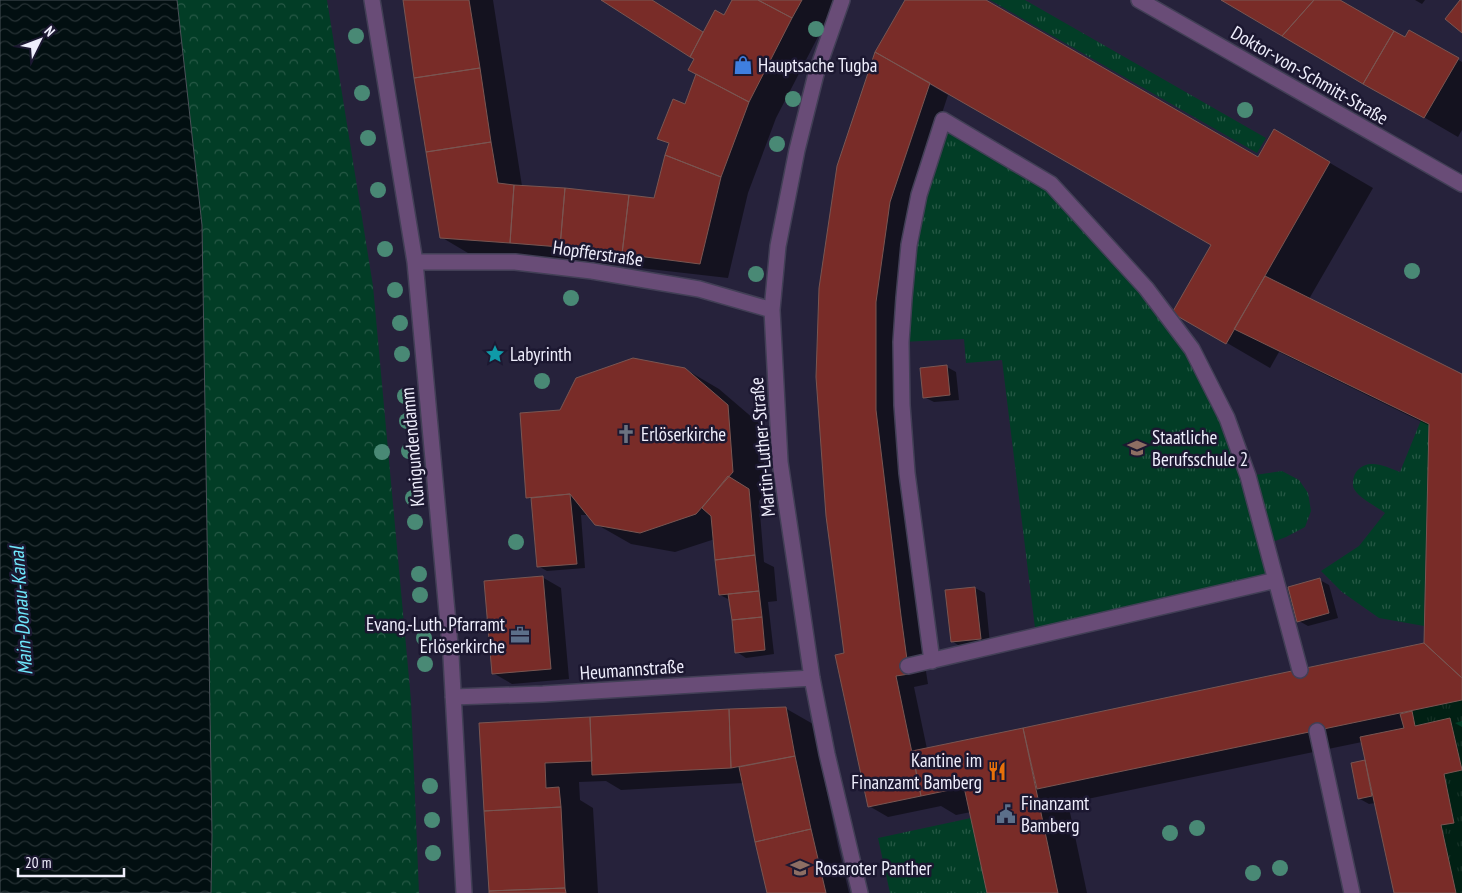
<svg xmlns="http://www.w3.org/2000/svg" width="1462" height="893" font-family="'PT Sans Narrow',sans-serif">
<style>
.grass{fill:url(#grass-tufts)}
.forest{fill:url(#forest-crowns)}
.water{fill:url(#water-waves);stroke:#495258}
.shadow{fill:#0007;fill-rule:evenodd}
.building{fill:#792c28;stroke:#795652}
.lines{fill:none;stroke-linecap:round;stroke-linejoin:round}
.lane-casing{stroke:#423f56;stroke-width:18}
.street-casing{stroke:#423f56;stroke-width:18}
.lane{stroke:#694c77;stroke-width:15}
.street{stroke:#694c77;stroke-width:15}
.tree{fill:#498975}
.labels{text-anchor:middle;stroke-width:5;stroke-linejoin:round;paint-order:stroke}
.poi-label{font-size:19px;fill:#efeefc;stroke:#1c1831;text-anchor:start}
.street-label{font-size:19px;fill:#efeefc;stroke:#1c1831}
.water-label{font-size:20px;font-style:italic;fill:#6fe7fc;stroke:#1c1831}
</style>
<defs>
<pattern id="grass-tufts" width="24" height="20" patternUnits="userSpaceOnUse" patternTransform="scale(1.25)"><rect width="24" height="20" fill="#023d26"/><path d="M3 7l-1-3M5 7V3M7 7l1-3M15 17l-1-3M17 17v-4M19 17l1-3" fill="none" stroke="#275946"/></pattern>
<pattern id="forest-crowns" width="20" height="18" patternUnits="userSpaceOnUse" patternTransform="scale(1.25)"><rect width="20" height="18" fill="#023d26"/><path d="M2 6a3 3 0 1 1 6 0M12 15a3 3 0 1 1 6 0" fill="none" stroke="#275946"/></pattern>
<pattern id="water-waves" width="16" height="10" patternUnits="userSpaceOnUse" patternTransform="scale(1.25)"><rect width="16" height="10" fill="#020f11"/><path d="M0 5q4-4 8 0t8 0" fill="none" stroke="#273235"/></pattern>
</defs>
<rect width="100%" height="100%" fill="#26223b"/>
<path class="grass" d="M 990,0 L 1025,0 L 1266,138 L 1257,153 Z
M 943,120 L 1051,184 L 1192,349 L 1248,476 L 1282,471 L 1299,480 L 1308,493 L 1311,511 L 1305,527 L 1286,537 L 1267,544 L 1276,580 L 1036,636 L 1002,360 L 966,363 L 964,339 L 901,342 L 904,298 Z
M 1421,420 L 1429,424 L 1424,626 L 1379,618 L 1342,592 L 1321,571 L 1359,546 L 1385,513 C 1377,507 1359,498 1354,489 C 1352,485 1353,478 1355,474 C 1366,456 1386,467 1400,472 Z
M 1462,700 L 1462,893 L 1456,893 L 1441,825 L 1454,823 L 1444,774 L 1462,770 L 1450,719 L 1415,726 L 1412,711 Z
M 971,818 L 987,893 L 890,893 L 878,838 Z"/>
<path class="forest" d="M 177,0 L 327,0 L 373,286 L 411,700 L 419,893 L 211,893 L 212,835 L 202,225 Z"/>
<path class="water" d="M 0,0 L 177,0 L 202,225 L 212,835 L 211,893 L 0,893 Z"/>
<path class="shadow" d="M 404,0 L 493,0 L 522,186 L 655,199 L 670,144 L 659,138 L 685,105 L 698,75 L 695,59 L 603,0 L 651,0 L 704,34 L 725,16 L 733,0 L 837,0 L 776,118 L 748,193 L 728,278 L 588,262 L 468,253 L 441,237 Z
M 906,0 L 984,0 L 1259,158 L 1275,131 L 1373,188 L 1309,299 L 1462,375 L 1462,721 L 1455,723 L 1462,727 L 1462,893 L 1395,893 L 1375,803 L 1369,804 L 1360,799 L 1352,764 L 1366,761 L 1362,742 L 1068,803 L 1087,893 L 988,893 L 971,812 L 956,815 L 941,806 L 888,817 L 869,806 L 837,656 L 845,654 L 827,516 L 817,377 L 821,288 L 838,166 L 876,52 ZM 890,59 L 1212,245 L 1174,312 L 1270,368 L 1279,352 L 1430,426 L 1425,645 L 927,749 L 914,687 L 928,684 L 919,628 L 895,422 L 895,313 L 909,213 L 948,95 L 889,61 Z
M 1223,0 L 1337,0 L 1405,39 L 1410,31 L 1462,62 L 1462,130 L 1458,137 Z
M 1415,0 L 1425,0 L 1422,4 Z
M 947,367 L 956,372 L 959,400 L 934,402 L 924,397 Z
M 685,369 L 719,389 L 761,425 L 766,491 L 759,501 L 764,562 L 774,567 L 777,601 L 768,602 L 774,654 L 746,658 L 737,652 L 730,600 L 720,595 L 715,539 L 675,552 L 631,544 L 596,524 L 589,515 L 581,515 L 585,568 L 547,571 L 538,566 L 532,500 L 527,497 L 561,411 Z
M 542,577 L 561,588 L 569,679 L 512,684 L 493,673 Z
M 1320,580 L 1329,585 L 1338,618 L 1308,626 L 1299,621 Z
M 975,588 L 985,593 L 990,644 L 961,647 L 952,641 L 946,591 Z
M 785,708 L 813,724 L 838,846 L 849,893 L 769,893 L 743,783 L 621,790 L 606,781 L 579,782 L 580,800 L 593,808 L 598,893 L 490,893 L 481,724 Z"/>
<path class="building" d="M 403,0 L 469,0 L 480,68 L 414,78 Z
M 601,0 L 652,0 L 703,32 L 690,57 Z
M 732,0 L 758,0 L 792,18 L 749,102 L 688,70 L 694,59 L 690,57 L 715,10 L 724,15 Z
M 758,0 L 802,0 L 792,18 Z
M 905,0 L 986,0 L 1258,157 L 1274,129 L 1330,162 L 1226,344 L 1172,313 L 1211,245 L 875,52 Z
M 1221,0 L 1314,0 L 1282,36 Z
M 1314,0 L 1340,0 L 1394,31 L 1363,84 L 1282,36 Z
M 1460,0 L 1462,0 L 1462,33 L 1445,19 Z
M 1409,30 L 1459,58 L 1424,118 L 1363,84 L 1394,31 L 1405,37 Z
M 875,52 L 930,83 L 890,202 L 876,302 L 876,410 L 901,616 L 909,674 L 896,676 L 921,796 L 868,807 L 835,655 L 844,653 L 826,516 L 816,377 L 819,288 L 837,166 Z
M 480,68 L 491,142 L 426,152 L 414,78 Z
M 696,74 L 749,102 L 721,177 L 665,155 L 669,143 L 657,139 L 673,99 L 685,104 Z
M 491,142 L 498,183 L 514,185 L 510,243 L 440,238 L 426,152 Z
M 665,155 L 721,177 L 700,264 L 622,254 L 629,195 L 654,198 Z
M 514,185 L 565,188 L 560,247 L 510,243 Z
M 565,188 L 629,195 L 622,254 L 560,247 Z
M 1265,276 L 1462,374 L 1462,678 L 1424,643 L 1429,424 L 1234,329 Z
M 633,358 L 685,368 L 728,405 L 733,472 L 696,514 L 640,533 L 595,525 L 570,494 L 526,498 L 520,413 L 560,410 L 576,378 Z
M 947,365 L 950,395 L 923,398 L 920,368 Z
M 728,476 L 749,489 L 755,555 L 715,560 L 711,516 L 702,508 Z
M 570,494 L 577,564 L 537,567 L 531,498 Z
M 755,555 L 759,591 L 719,595 L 715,560 Z
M 543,576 L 551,669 L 492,674 L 484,581 Z
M 1320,578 L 1329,613 L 1297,622 L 1288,587 Z
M 975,587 L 981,639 L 951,642 L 945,590 Z
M 759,591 L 762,617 L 732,620 L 728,594 Z
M 762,617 L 765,650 L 735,653 L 732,620 Z
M 1424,643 L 1462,678 L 1462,700 L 1037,789 L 1023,728 Z
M 786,707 L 795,756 L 731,768 L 729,709 Z
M 729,709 L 731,768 L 592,775 L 590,717 Z
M 1412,711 L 1415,726 L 1450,718 L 1462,770 L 1444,774 L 1454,823 L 1441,825 L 1456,893 L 1394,893 L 1360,737 L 1404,728 L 1400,714 Z
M 590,717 L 592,761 L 545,763 L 546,788 L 559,787 L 561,807 L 484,811 L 479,723 Z
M 1023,728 L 1058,893 L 987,893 L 964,787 L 921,796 L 912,751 Z
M 795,756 L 811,829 L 755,842 L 739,767 Z
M 1365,760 L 1372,796 L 1358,799 L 1351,763 Z
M 561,807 L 565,888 L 489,891 L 484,811 Z
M 811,829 L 826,893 L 767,893 L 755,842 Z
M 565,888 L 566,893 L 489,893 L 489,891 Z"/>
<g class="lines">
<g class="lane-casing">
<path id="lane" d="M 932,661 L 907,473 L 902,405 L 901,342 L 904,298 L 909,245 L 919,195 L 943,120 L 1051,184 L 1146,288 L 1192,349 L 1227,418 L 1248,476 L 1300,670
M 908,666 L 1276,580
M 1317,731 L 1352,893"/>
</g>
<g class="street-casing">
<path id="street" d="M 372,0 L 415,262 L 451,656 L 464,893
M 842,0 L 816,74 L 797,150 L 778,246 L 772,310 L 780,462 L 797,576 L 812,678 L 827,754 L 860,893
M 1139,0 L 1462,184
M 415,262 L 515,262 L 592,271 L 699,289 L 772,310
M 453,697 L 543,694 L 812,678"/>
</g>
<use href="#lane" class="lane"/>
<use href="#street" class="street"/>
</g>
<g class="tree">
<circle cx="816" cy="29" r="8"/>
<circle cx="356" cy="36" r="8"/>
<circle cx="362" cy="93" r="8"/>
<circle cx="793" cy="99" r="8"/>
<circle cx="1245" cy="110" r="8"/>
<circle cx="368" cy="138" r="8"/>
<circle cx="777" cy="144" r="8"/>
<circle cx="378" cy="190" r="8"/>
<circle cx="385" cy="249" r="8"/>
<circle cx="1412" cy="271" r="8"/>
<circle cx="756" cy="274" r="8"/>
<circle cx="395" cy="290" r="8"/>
<circle cx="571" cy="298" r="8"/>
<circle cx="400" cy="323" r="8"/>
<circle cx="402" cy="354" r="8"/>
<circle cx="542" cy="381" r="8"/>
<circle cx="405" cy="396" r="8"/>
<circle cx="407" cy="421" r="8"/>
<circle cx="409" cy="451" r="8"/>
<circle cx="382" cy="452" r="8"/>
<circle cx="413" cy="498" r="8"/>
<circle cx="415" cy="522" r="8"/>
<circle cx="516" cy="542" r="8"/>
<circle cx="419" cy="574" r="8"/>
<circle cx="420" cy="595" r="8"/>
<circle cx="424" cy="638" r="8"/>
<circle cx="425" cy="664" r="8"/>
<circle cx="430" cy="786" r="8"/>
<circle cx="432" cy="820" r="8"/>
<circle cx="1197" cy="828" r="8"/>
<circle cx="1170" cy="833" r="8"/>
<circle cx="433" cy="853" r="8"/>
<circle cx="1280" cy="868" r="8"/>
<circle cx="1253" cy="873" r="8"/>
</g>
<defs>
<g id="shop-bare" transform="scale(1.5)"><path d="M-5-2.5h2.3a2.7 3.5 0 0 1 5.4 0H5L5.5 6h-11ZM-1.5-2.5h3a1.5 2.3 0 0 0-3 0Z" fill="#3f7fe0" stroke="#1c1831" stroke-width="2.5" paint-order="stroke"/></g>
<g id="sight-bare" transform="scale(1.5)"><path d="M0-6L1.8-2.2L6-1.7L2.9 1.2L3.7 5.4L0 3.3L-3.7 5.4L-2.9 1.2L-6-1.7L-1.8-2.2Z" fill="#0f9aa8" stroke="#1c1831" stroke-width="2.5" paint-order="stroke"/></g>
<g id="church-bare" transform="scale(1.5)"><path d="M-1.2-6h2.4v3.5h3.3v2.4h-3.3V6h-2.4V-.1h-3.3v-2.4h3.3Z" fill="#6b7280" stroke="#1c1831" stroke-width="2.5" paint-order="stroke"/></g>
<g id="school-bare" transform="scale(1.5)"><path d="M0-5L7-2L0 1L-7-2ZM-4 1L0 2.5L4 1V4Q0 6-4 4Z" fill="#8d6e63" stroke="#1c1831" stroke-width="2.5" paint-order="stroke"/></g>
<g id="office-bare" transform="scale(1.5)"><path d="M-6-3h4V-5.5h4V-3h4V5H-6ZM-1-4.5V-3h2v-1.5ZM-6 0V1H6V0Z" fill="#5c6f8a" stroke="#1c1831" stroke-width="2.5" paint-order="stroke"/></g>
<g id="restaurant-bare" transform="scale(1.5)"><path d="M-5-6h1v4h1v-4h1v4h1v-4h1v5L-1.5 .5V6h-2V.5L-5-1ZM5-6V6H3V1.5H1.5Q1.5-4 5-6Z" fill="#e8710a" stroke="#1c1831" stroke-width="2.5" paint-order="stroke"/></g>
<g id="civic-bare" transform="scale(1.5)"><path d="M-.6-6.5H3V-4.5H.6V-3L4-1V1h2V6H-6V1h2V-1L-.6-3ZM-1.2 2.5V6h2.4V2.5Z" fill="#5c6f8a" stroke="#1c1831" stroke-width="2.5" paint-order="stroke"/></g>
</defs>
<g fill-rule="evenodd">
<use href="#shop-bare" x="743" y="65"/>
<use href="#sight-bare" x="495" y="354"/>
<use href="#church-bare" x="626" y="434"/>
<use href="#school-bare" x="1137" y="448"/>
<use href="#office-bare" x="520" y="635"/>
<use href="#restaurant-bare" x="997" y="771"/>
<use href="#civic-bare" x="1006" y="814"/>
<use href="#school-bare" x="800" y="868"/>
</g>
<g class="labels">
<g class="poi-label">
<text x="758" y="72">Hauptsache Tugba</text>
<text x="510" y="361">Labyrinth</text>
<text x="641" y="441">Erlöserkirche</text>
<text x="1152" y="444">Staatliche<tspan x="1152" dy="22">Berufsschule 2</tspan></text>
<text x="505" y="631" text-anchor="end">Evang.-Luth. Pfarramt<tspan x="505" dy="22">Erlöserkirche</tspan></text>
<text x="982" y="767" text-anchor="end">Kantine im<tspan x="982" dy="22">Finanzamt Bamberg</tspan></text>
<text x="1021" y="810">Finanzamt<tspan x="1021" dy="22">Bamberg</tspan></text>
<text x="815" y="875">Rosaroter Panther</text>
</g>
<g class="street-label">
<text transform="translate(1310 75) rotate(30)" y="7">Doktor-von-Schmitt-Straße</text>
<text transform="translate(598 253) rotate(8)" y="7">Hopfferstraße</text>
<text transform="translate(412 447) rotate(-95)" y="7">Kunigundendamm</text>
<text transform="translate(762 447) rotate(-95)" y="7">Martin-Luther-Straße</text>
<text transform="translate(632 669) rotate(-4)" y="7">Heumannstraße</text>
</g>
<g class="water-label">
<text transform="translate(21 611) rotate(-94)" y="7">Main-Donau-Kanal</text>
</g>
</g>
<g transform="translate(40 40) rotate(48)" stroke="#1c1831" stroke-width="4" paint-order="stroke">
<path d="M0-4L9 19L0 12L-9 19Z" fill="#efeefc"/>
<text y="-8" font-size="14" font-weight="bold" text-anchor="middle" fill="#efeefc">N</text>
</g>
<path d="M18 868v8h106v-8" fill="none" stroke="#efeefc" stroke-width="2.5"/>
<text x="25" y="868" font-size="15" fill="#efeefc" stroke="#1c1831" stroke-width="4" paint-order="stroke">20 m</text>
</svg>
